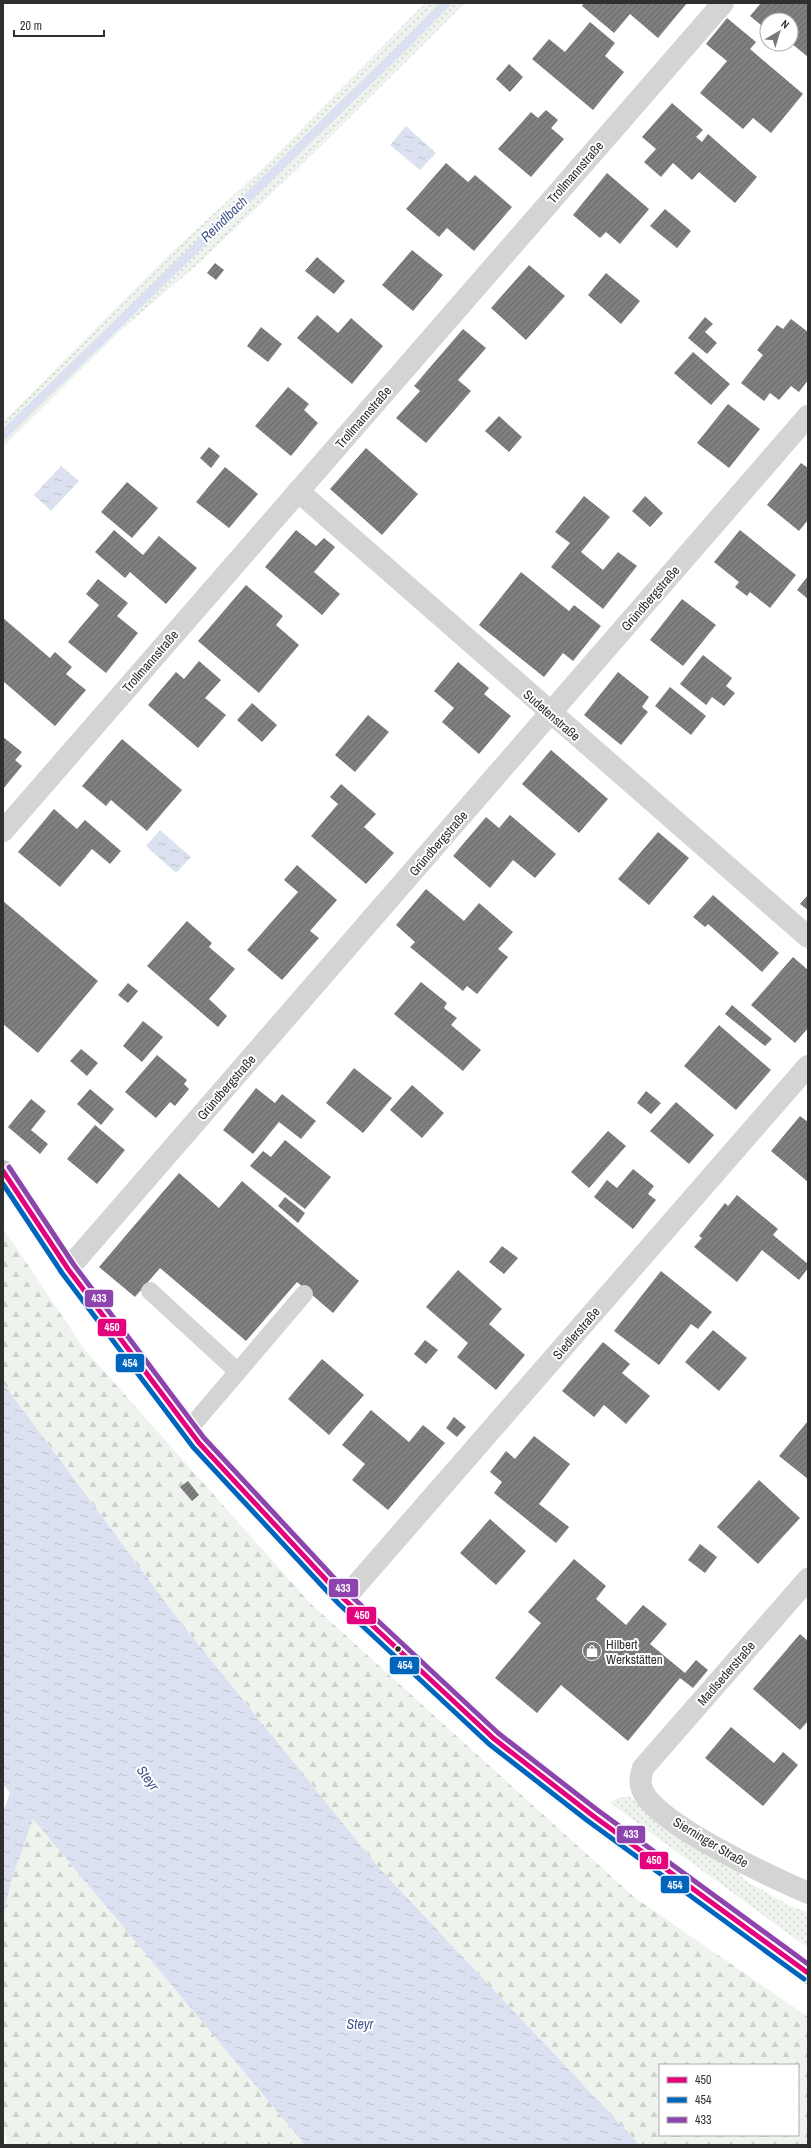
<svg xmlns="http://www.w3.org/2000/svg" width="811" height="2148" font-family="'Archivo Narrow',sans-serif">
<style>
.grass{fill:url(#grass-dots)}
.forest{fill:url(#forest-firs);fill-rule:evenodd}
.water{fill:url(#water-ripples)}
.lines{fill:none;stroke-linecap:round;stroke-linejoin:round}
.stream{stroke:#dbe1f0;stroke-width:9}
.building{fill:url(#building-hatch)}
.lane{stroke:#d4d4d4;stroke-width:18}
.street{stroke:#d4d4d4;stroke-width:22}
.primary{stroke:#c7c7c7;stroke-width:22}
.bus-1-casing{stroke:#fff;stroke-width:8}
.bus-2-casing{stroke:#fff;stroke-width:8}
.bus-3-casing{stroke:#fff;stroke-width:8}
.bus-1{stroke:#e5007d;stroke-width:5}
.bus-2{stroke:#0065bd;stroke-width:5}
.bus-3{stroke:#8e44ad;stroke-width:5}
.bus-dot{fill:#2f2f2f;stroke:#fff;stroke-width:1.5}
.labels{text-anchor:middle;stroke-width:4;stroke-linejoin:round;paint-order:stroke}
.street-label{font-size:13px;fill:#2f2f2f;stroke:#fff}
.poi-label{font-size:13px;fill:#2f2f2f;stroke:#fff;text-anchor:start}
.water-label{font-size:14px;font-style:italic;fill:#43568c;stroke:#fff}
.line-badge{stroke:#fff;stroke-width:1.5}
.badge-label{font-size:11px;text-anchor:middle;font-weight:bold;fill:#fff}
</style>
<defs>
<pattern id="grass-dots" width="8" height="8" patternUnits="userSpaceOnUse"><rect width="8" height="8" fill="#eef4ed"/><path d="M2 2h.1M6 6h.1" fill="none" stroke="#ccd2cc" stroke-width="1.8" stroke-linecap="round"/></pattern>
<pattern id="forest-firs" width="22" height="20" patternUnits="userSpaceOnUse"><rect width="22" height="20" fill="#eef4ed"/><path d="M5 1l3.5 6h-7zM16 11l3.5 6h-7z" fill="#ccd2cc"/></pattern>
<pattern id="water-ripples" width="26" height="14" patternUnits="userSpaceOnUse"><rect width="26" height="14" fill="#dbe1f0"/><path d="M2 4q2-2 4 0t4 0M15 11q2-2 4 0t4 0" fill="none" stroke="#bcc1ce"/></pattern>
<pattern id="building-hatch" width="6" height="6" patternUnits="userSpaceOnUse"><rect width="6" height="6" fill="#7f7f7f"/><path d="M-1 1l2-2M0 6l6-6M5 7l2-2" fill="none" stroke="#686868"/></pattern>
</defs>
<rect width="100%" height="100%" fill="#fff"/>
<path class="grass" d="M 425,3 L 465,3 L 313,154 L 197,265 L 121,330 L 3,447 L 3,422 L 170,254 L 266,165 Z
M 629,1796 L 659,1822 L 735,1866 L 744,1880 L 790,1906 L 808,1912 L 808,1948 L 610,1803 L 615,1799 Z"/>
<path class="forest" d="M 3,1228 L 85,1350 L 310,1603 L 634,1897 L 808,2017 L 808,2145 L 640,2145 L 379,1868 L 178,1619 L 3,1383 ZM 660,2065 L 798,2065 L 798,2135 L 660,2135 Z
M 32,1818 L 305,2145 L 7,2145 L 3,2120 L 3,1919 L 11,1882 Z"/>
<path class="water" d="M 406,126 L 436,153 L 420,170 L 390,145 Z
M 61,466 L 79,481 L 51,511 L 34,495 Z
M 160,830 L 191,857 L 176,873 L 146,846 Z
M 3,1383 L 178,1619 L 379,1868 L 640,2145 L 305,2145 L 33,1819 L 11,1882 L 3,1919 L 3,1812 L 10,1793 L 3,1784 Z"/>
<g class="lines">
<path class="stream" d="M 3,435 L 403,47 L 446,3"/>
</g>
<path class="building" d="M 584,3 L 687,3 L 658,38 L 630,14 L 614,33 L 582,6 Z
M 761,3 L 808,3 L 808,57 L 791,43 L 791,20 L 767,20 L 767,30 L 750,16 Z
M 727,18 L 756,42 L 750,49 L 803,94 L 771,133 L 753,118 L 743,129 L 700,93 L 727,61 L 706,44 Z
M 590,22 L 615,43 L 605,56 L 624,72 L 593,110 L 532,59 L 549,39 L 565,52 Z
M 509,64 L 523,77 L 510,92 L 496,79 Z
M 672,103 L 703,130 L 696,137 L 702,142 L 708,134 L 757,177 L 735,203 L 699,172 L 692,180 L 673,163 L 661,177 L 644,162 L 656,149 L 642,137 Z
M 546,110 L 558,120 L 551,128 L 564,139 L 531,177 L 498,149 L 531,112 L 538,118 Z
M 446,163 L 468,182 L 475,175 L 512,207 L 474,251 L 447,228 L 439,237 L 406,209 Z
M 607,173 L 649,209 L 620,244 L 606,232 L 600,238 L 573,215 Z
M 665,209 L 691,231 L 677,248 L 650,226 Z
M 412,250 L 443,275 L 413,311 L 382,285 Z
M 317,257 L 345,281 L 334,294 L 305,271 Z
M 215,263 L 224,270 L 216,280 L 207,273 Z
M 529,265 L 565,296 L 526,340 L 491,308 Z
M 606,273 L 640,301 L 621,324 L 588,295 Z
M 317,315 L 338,333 L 351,318 L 383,346 L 352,384 L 297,338 Z
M 705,317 L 713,324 L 705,332 L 717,343 L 707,354 L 688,338 Z
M 791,319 L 808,332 L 808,380 L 799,392 L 791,386 L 779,400 L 770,393 L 764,401 L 741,383 L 763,355 L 757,350 L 777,325 L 783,329 Z
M 261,327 L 282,344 L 268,362 L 247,346 Z
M 463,329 L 486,348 L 458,380 L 471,391 L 426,443 L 396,418 L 420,391 L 414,386 Z
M 693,352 L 730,384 L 711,405 L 674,373 Z
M 288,387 L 309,404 L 304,410 L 318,423 L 291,456 L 255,426 Z
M 728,404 L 760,429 L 729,468 L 697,443 Z
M 499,416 L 522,437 L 509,452 L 485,431 Z
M 209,447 L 220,456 L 211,468 L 200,458 Z
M 366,448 L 418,494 L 382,535 L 330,489 Z
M 801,463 L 808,468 L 808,520 L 799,531 L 767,505 Z
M 225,467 L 258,494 L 229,528 L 196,502 Z
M 127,482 L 158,508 L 132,538 L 101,512 Z
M 584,496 L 610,517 L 581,552 L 603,570 L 618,552 L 637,566 L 603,609 L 551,567 L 570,543 L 555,532 Z
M 645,496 L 663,513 L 650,527 L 632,511 Z
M 114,530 L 143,555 L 159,536 L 197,568 L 166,604 L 130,572 L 125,578 L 95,552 Z
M 296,530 L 316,546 L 324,538 L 335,547 L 314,572 L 340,594 L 322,615 L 265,567 Z
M 740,530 L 796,575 L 770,608 L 750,592 L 747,596 L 735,587 L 739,582 L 714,562 Z
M 521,572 L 569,611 L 574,605 L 601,626 L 573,661 L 563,653 L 544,677 L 479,625 Z
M 808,576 L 808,599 L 797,590 Z
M 98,579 L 128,603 L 117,616 L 138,633 L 106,673 L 68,642 L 99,605 L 86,594 Z
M 246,585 L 283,616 L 276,625 L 299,645 L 259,693 L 198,641 Z
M 682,599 L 716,625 L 683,666 L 650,640 Z
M 3,618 L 50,658 L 55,652 L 72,667 L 66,674 L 86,690 L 55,726 L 3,681 Z
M 703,655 L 732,678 L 726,686 L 735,693 L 724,706 L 712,697 L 706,705 L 680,684 Z
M 199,661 L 221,680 L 205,698 L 226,715 L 198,748 L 148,705 L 176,672 L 184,679 Z
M 458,662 L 489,688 L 484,694 L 511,716 L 479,754 L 442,722 L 454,708 L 434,691 Z
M 618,672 L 649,697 L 642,707 L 648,712 L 621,745 L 584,715 Z
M 670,687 L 706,716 L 691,735 L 655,706 Z
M 252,703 L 277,725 L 262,742 L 237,720 Z
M 368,715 L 389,732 L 355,772 L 335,755 Z
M 3,737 L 22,752 L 15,760 L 22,766 L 3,789 Z
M 122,739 L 182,790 L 147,831 L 111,800 L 106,806 L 82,786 Z
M 551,750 L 608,799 L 579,833 L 522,784 Z
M 341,784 L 376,814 L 364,827 L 394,853 L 366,884 L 311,836 L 338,804 L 330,797 Z
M 54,809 L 77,829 L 85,820 L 121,851 L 110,864 L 92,849 L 60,887 L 18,852 Z
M 510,815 L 556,854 L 535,878 L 513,860 L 490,888 L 453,856 L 486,817 L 499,828 Z
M 658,832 L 689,858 L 649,905 L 618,879 Z
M 297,865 L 337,900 L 310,931 L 319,938 L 282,980 L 247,950 L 298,892 L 284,880 Z
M 426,889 L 464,921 L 479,903 L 513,932 L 498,949 L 508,957 L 477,994 L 467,986 L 463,991 L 410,947 L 415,942 L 396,925 Z
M 713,895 L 779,953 L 762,972 L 708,924 L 705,927 L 693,917 Z
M 808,895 L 808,910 L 800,904 Z
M 3,901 L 98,981 L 38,1053 L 3,1024 Z
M 187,921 L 212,943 L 209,947 L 235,969 L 209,999 L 227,1016 L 218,1027 L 147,966 Z
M 793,957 L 808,970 L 808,1028 L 795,1043 L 751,1005 Z
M 421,982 L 447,1003 L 444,1008 L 457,1018 L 451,1025 L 481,1050 L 463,1071 L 394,1014 Z
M 128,983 L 138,991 L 128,1003 L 118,995 Z
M 732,1005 L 772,1039 L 765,1046 L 725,1014 Z
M 143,1021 L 163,1037 L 142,1062 L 123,1046 Z
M 719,1025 L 771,1070 L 736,1110 L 684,1066 Z
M 81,1049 L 98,1063 L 87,1076 L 70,1061 Z
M 157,1055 L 187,1080 L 184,1084 L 189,1089 L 175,1106 L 170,1102 L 156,1118 L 125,1092 Z
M 354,1068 L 392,1098 L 363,1133 L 326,1103 Z
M 412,1085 L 444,1113 L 422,1138 L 390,1110 Z
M 256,1088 L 275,1103 L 282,1094 L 316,1121 L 301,1139 L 279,1122 L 253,1154 L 223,1130 Z
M 90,1089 L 114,1109 L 101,1125 L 77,1104 Z
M 646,1091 L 661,1103 L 651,1114 L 637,1103 Z
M 31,1099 L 46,1111 L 31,1130 L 48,1144 L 40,1154 L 8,1127 Z
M 676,1102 L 714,1135 L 689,1164 L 650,1131 Z
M 800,1116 L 808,1122 L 808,1182 L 771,1151 Z
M 95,1125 L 125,1150 L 97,1184 L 67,1159 Z
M 608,1131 L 626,1146 L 589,1188 L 571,1172 Z
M 285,1140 L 331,1177 L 305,1209 L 250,1166 L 263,1151 L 271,1157 Z
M 633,1169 L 654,1186 L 648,1194 L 656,1200 L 633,1229 L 594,1197 L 607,1180 L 617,1188 Z
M 179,1173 L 219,1208 L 242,1181 L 359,1281 L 333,1313 L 297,1282 L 246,1341 L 160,1268 L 135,1297 L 99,1267 Z
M 737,1195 L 778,1229 L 773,1235 L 808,1264 L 808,1268 L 799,1280 L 762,1250 L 737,1282 L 694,1247 L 702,1238 L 699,1236 L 725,1203 L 728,1206 Z
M 285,1197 L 305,1213 L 298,1223 L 278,1206 Z
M 502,1246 L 518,1258 L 504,1274 L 489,1262 Z
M 458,1270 L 502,1309 L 489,1324 L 525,1355 L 496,1390 L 457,1357 L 468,1343 L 426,1307 Z
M 661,1271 L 712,1312 L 698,1329 L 691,1324 L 659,1365 L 614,1331 Z
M 713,1330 L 747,1358 L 719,1391 L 685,1362 Z
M 425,1340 L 438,1350 L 426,1364 L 414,1354 Z
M 603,1342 L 630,1364 L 622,1373 L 650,1396 L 626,1424 L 604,1405 L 594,1417 L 562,1391 Z
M 322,1359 L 364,1395 L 329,1435 L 288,1399 Z
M 371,1410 L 409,1442 L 423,1425 L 445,1443 L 388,1510 L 352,1480 L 365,1464 L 342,1445 Z
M 454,1417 L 466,1427 L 457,1437 L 446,1428 Z
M 808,1421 L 808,1479 L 779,1456 Z
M 534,1436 L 570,1464 L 539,1504 L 569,1527 L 556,1543 L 494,1493 L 502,1482 L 490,1472 L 506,1451 L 515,1459 Z
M 759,1480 L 800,1518 L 758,1564 L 717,1527 Z
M 188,1481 L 199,1495 L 192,1501 L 180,1487 Z
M 490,1519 L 526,1551 L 496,1585 L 460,1553 Z
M 700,1544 L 717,1557 L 705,1573 L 688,1560 Z
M 574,1559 L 606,1586 L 596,1599 L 626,1625 L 643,1605 L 667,1624 L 650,1644 L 685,1673 L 696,1660 L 708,1670 L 693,1688 L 680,1678 L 628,1741 L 561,1685 L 537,1713 L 495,1678 L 541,1623 L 528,1612 Z
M 800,1634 L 808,1641 L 808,1721 L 800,1730 L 753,1689 Z
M 731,1727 L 774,1763 L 783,1752 L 798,1765 L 763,1806 L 705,1758 Z"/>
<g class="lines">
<path class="lane" d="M 150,1291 L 237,1371
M 189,1429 L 304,1294"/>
<path class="street" d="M 298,491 L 808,937
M 3,831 L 723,3
M 68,1269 L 808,416
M 808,1579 L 643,1768 C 641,1775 639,1782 642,1789 C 653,1823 774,1878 808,1893
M 344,1599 L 808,1066"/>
<path class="primary" d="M 3,1171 L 68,1269 L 199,1443 L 344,1599 L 493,1738 L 592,1815 L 808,1973"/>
<g class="bus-1-casing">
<path id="bus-1" d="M 3,1171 L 68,1269 L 199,1443 L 344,1599 L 493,1738 L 592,1815 L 808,1973"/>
</g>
<g class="bus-2-casing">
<path id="bus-2" d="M 3,1184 L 62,1273 L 193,1447 L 339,1604 L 489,1744 L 588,1821 L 804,1979"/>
</g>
<g class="bus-3-casing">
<path id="bus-3" d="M 9,1167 L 74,1265 L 204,1438 L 349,1594 L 498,1733 L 596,1809 L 808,1964"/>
</g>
<use href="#bus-1" class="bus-1"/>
<use href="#bus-2" class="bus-2"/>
<use href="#bus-3" class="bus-3"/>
</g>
<defs>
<g id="shop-disc" transform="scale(1)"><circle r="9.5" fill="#787878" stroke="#fff"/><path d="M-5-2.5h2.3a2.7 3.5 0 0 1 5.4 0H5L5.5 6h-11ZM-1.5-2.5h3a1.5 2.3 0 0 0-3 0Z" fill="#fff"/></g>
</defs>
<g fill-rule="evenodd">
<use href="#shop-disc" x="592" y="1651"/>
</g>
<circle class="bus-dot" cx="398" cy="1649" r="3.5"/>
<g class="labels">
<g class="street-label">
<text transform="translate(575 172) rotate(-49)" y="5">Trollmannstraße</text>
<text transform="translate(363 417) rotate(-49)" y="5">Trollmannstraße</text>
<text transform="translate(650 598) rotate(-49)" y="5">Gründbergstraße</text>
<text transform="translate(150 661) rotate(-49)" y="5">Trollmannstraße</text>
<text transform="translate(552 715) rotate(41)" y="5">Sudetenstraße</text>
<text transform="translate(438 843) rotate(-49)" y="5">Gründbergstraße</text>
<text transform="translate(226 1087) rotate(-49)" y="5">Gründbergstraße</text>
<text transform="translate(576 1333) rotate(-49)" y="5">Siedlerstraße</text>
<text transform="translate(726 1673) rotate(-49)" y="5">Madlsederstraße</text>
<text transform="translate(711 1842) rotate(31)" y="5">Sierninger Straße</text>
</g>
<g class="poi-label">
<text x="606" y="1649">Hilbert<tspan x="606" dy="15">Werkstätten</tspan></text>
</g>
<g class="water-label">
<text transform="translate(224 219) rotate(-44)" y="5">Reindlbach</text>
<text transform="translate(148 1778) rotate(53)" y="5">Steyr</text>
<text x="360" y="2029">Steyr</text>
</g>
</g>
<g class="line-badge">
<rect x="84" y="1289" width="30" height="19" rx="4" fill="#8e44ad"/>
<rect x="97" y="1318" width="30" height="19" rx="4" fill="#e5007d"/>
<rect x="115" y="1353" width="30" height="20" rx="4" fill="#0065bd"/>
<rect x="328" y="1578" width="31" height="20" rx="4" fill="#8e44ad"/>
<rect x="346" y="1606" width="31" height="19" rx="4" fill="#e5007d"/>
<rect x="389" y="1656" width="31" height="19" rx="4" fill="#0065bd"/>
<rect x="616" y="1825" width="30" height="19" rx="4" fill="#8e44ad"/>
<rect x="639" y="1851" width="30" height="19" rx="4" fill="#e5007d"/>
<rect x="660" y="1875" width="30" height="19" rx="4" fill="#0065bd"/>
</g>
<g class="badge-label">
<text x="99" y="1302">433</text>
<text x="112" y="1331">450</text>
<text x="130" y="1367">454</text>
<text x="343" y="1592">433</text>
<text x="362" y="1619">450</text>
<text x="405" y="1669">454</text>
<text x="631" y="1838">433</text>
<text x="654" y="1864">450</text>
<text x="675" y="1889">454</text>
</g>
<rect width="811" height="2148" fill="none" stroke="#2f2f2f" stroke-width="8"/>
<rect x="659" y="2064" width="140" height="72" fill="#ffffff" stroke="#acacac"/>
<rect x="667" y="2077" width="20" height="6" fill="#e5007d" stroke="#acacac"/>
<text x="695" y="2084" font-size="12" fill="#2f2f2f">450</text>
<rect x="667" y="2097" width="20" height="6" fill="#0065bd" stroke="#acacac"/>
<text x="695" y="2104" font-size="12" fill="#2f2f2f">454</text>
<rect x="667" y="2117" width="20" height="6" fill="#8e44ad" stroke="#acacac"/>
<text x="695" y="2124" font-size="12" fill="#2f2f2f">433</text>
<g transform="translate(779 32) rotate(38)"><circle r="19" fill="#ffffff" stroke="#acacac"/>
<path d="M0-3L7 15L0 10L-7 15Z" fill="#787878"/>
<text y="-6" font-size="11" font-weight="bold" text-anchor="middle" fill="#2f2f2f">N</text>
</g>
<path d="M14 30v6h90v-6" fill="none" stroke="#2f2f2f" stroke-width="2"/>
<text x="20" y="30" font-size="12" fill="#2f2f2f" stroke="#ffffff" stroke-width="3" paint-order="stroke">20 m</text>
</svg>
